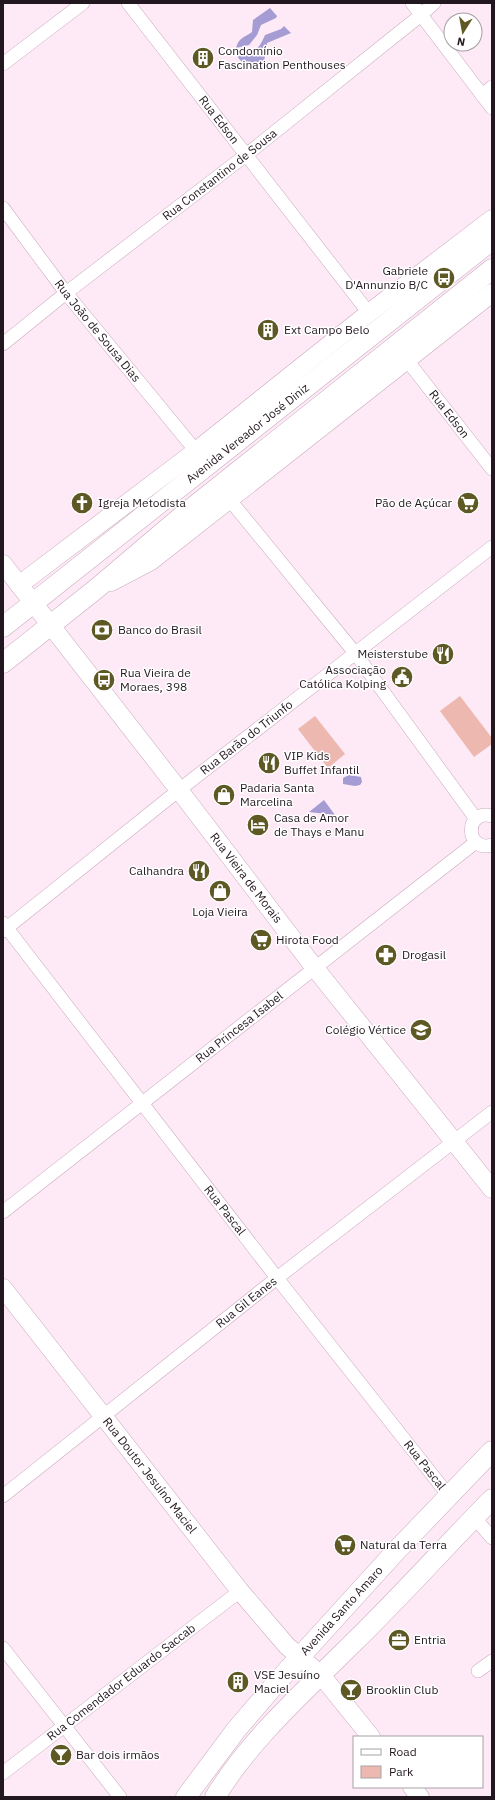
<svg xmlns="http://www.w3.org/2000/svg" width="495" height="1800" font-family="'IBM Plex Sans',sans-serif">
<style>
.green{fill:#ecb8af}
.water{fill:#a49cd3}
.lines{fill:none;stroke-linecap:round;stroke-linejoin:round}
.street-casing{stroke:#caa9be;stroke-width:14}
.secondary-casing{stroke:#caa9be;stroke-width:19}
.primary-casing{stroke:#caa9be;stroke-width:21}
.street{stroke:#fff;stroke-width:13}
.secondary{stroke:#fff;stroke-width:18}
.primary{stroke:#fff;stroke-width:20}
.labels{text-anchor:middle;stroke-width:3;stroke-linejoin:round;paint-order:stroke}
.poi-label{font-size:12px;fill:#23171f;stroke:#fff;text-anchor:start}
.street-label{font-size:12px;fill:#23171f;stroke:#fff}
</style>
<rect width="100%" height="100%" fill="#fee9f6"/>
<path class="green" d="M 460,696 L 492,738 L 492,744 L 474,757 L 440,711 Z
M 315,716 L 345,754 L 328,768 L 298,729 Z"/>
<path class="water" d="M 270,8 L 277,16 L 276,18 L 261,25 L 257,35 L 249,45 L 236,48 C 239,37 244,38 252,32 L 253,20 Z
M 284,26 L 291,33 L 267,43 L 264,62 C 255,67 241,66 237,55 C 253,57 259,49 265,35 L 281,29 Z
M 349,775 L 361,777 L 362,782 L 360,785 L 355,786 L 343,784 L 343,778 Z
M 324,800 L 335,815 L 309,812 Z"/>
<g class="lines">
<g class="street-casing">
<g id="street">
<path id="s1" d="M 128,3 L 369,313"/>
<path d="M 412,3 L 492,108"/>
<path d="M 3,64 L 83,3"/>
<path d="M 482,95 L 492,87"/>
<path id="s2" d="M 3,208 L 66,293 L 196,451"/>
<path id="s3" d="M 3,344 L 66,293 L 246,155 L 421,15 L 434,3"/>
<path id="s4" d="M 406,359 L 492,469"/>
<path d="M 229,499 L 355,653 L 476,819"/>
<path d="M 492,816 C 464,808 465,853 492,845"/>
<path id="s5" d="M 3,923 L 277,1278 L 449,1496"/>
<path id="s6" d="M 3,931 L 179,790 L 492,547"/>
<path id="s7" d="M 3,1212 L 476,842"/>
<path id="s8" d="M 3,1496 L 277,1278 L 492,1112"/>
<path d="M 474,1517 L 492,1538"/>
<path d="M 3,1648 L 120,1797"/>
<path d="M 478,1671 L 492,1661"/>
<path id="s9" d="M 3,1773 L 240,1591"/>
</g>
</g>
<g class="secondary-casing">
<g id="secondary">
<path id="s10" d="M 3,564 L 179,790 L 314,967 L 492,1189"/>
<path d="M 111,582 L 151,561 L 492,293"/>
<path d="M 19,585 L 196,451 L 369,313 L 492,219"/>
<path id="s11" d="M 3,1288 L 240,1591 L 287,1646 L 321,1675 L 371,1737"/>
<path d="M 412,1787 L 420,1797"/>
</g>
</g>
<g class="primary-casing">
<g id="primary">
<path id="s12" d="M 3,627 L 492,240"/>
<path d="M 3,663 L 96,589 L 182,516 L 492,269"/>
<path id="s13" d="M 186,1797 L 236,1730 L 277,1682 L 397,1550 L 492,1451"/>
<path d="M 215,1797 C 252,1737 305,1691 355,1641 C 402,1595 446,1546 492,1499"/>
</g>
</g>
<use href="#street" class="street"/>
<use href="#secondary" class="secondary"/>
<use href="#primary" class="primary"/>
</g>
<defs>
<g id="building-disc" transform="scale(1.15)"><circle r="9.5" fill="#5e5824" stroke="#fff"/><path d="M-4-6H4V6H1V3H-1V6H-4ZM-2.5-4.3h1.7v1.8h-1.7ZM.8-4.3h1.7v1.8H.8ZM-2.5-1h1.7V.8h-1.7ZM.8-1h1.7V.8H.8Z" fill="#fff"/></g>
<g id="bus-disc" transform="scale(1.15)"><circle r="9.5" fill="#5e5824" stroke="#fff"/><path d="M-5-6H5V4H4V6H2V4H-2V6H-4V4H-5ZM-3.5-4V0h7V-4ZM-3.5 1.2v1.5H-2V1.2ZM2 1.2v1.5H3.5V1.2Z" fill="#fff"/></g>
<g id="church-disc" transform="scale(1.15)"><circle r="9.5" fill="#5e5824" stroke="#fff"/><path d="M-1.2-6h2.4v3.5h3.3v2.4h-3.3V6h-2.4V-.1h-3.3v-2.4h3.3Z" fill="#fff"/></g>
<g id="supermarket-disc" transform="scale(1.15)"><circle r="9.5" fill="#5e5824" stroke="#fff"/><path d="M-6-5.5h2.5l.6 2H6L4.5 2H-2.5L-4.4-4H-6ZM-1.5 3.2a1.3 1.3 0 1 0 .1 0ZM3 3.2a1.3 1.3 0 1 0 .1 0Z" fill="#fff"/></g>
<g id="bank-disc" transform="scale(1.15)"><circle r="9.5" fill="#5e5824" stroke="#fff"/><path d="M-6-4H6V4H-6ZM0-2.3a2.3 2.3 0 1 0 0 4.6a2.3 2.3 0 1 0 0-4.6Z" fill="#fff"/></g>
<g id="restaurant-disc" transform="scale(1.15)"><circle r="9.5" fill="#5e5824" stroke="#fff"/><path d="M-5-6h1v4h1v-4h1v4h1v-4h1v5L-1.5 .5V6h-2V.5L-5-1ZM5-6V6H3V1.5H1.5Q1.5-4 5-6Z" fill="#fff"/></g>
<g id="civic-disc" transform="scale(1.15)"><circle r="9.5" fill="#5e5824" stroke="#fff"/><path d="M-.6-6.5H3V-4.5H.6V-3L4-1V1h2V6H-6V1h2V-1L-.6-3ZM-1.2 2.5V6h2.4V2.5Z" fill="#fff"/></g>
<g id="shop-disc" transform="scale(1.15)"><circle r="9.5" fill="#5e5824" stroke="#fff"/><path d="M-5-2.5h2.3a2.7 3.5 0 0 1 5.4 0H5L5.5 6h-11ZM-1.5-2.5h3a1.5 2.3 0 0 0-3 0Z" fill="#fff"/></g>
<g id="hotel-disc" transform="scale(1.15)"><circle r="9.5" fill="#5e5824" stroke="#fff"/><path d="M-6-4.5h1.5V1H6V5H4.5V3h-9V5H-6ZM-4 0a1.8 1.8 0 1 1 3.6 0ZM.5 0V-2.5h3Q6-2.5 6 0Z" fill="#fff"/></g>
<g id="pharmacy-disc" transform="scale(1.15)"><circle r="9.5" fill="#5e5824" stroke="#fff"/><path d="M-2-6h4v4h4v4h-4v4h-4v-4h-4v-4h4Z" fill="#fff"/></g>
<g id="school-disc" transform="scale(1.15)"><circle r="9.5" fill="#5e5824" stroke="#fff"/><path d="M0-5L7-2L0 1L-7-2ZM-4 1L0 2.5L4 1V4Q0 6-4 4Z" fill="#fff"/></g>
<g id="office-disc" transform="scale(1.15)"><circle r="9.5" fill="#5e5824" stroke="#fff"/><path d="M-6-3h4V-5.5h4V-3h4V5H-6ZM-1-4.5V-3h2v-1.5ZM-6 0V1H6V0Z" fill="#fff"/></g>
<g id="bar-disc" transform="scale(1.15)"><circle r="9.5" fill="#5e5824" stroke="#fff"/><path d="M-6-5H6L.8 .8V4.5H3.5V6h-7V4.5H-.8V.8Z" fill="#fff"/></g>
</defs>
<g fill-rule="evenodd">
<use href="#building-disc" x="203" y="58"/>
<use href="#bus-disc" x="444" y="278"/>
<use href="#building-disc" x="268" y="330"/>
<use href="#church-disc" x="82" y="503"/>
<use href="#supermarket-disc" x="468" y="503"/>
<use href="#bank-disc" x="102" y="630"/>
<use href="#restaurant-disc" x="443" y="654"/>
<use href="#civic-disc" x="402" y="677"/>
<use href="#bus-disc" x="104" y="680"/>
<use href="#restaurant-disc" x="269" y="763"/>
<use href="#shop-disc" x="224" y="795"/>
<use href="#hotel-disc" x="258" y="825"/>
<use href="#restaurant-disc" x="199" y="871"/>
<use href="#shop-disc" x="220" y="891"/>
<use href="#supermarket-disc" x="261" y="940"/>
<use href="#pharmacy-disc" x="386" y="955"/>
<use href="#school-disc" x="421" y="1030"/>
<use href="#supermarket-disc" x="345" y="1545"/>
<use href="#office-disc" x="399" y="1640"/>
<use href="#building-disc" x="238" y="1682"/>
<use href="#bar-disc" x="351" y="1690"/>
<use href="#bar-disc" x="61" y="1755"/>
</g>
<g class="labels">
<g class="poi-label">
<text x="218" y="55">Condomínio<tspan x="218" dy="14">Fascination Penthouses</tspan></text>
<text x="428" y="275" text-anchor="end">Gabriele<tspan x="428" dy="14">D'Annunzio B/C</tspan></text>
<text x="284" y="334">Ext Campo Belo</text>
<text x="98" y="507">Igreja Metodista</text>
<text x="452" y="507" text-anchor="end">Pão de Açúcar</text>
<text x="118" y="634">Banco do Brasil</text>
<text x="428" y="658" text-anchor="end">Meisterstube</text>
<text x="386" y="674" text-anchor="end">Associação<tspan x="386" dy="14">Católica Kolping</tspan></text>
<text x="120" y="677">Rua Vieira de<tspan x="120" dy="14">Moraes, 398</tspan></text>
<text x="284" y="760">VIP Kids<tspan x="284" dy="14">Buffet Infantil</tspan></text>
<text x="240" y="792">Padaria Santa<tspan x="240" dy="14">Marcelina</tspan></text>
<text x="274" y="822">Casa de Amor<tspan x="274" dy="14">de Thays e Manu</tspan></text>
<text x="184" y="875" text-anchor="end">Calhandra</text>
<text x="220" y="916" text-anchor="middle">Loja Vieira</text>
<text x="276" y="944">Hirota Food</text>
<text x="402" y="959">Drogasil</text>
<text x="406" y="1034" text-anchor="end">Colégio Vértice</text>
<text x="360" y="1549">Natural da Terra</text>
<text x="414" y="1644">Entria</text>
<text x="254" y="1679">VSE Jesuíno<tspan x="254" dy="14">Maciel</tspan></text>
<text x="366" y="1694">Brooklin Club</text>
<text x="76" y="1759">Bar dois irmãos</text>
</g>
<g class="street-label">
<text dy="4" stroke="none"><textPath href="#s1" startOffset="148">Rua Edson</textPath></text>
<text dy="4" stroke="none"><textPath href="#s3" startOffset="275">Rua Constantino de Sousa</textPath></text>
<text dy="4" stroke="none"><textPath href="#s2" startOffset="155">Rua João de Sousa Dias</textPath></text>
<text dy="4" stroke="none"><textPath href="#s4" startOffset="70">Rua Edson</textPath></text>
<text dy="4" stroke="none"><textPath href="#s12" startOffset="312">Avenida Vereador José Diniz</textPath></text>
<text dy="4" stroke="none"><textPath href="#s6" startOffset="311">Rua Barão do Triunfo</textPath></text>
<text dy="4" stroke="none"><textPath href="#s10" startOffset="397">Rua Vieira de Morais</textPath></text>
<text dy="4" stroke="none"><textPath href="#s7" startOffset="300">Rua Princesa Isabel</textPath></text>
<text dy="4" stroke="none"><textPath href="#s5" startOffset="363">Rua Pascal</textPath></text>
<text dy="4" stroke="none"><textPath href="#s8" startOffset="311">Rua Gil Eanes</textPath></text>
<text dy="4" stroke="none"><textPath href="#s5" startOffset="687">Rua Pascal</textPath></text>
<text dy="4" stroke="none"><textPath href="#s11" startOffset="238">Rua Doutor Jesuíno Maciel</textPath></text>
<text dy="4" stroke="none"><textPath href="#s13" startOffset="243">Avenida Santo Amaro</textPath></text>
<text dy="4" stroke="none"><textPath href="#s9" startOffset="149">Rua Comendador Eduardo Saccab</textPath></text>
</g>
</g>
<rect width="495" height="1800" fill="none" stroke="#23171f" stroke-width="8"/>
<rect x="353" y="1736" width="130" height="52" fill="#ffffff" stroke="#a7a2a5"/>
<rect x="361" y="1749" width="20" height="6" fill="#ffffff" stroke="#a7a2a5"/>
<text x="389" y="1756" font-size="12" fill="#23171f">Road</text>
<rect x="361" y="1766" width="20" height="12" fill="#ecb8af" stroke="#a7a2a5"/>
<text x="389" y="1776" font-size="12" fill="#23171f">Park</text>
<g transform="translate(463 32) rotate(191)"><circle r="19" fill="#ffffff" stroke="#a7a2a5"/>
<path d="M0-3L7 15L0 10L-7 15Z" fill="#5e5824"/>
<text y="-6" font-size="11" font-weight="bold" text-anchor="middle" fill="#23171f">N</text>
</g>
</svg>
